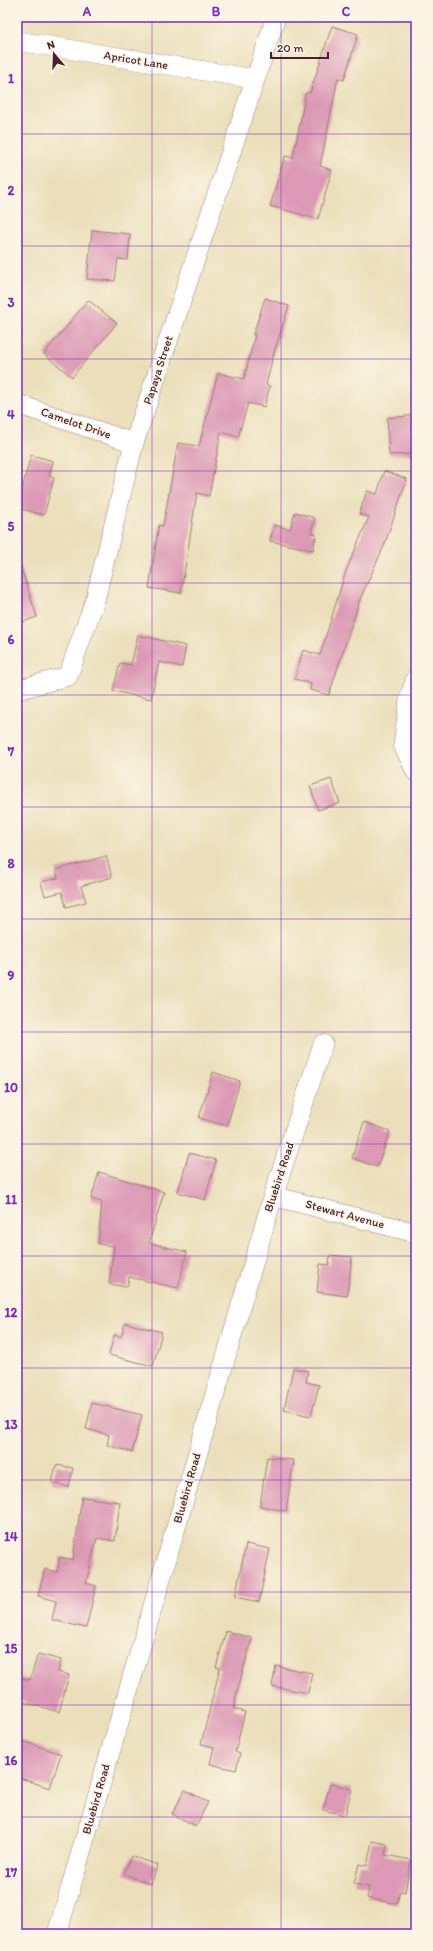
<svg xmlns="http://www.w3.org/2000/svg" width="433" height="1951" font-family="Itim,sans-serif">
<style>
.building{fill:#dc99b5}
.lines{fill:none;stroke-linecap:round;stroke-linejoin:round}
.street-casing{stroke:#9a7f73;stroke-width:20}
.street{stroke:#fff;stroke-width:19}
.grid{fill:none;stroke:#7b2cbf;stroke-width:1;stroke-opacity:0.55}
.labels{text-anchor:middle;stroke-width:3;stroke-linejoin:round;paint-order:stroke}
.street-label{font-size:12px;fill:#4a1f2b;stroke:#fcf5e5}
.neatline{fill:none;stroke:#7b2cbf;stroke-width:1.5}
.grid-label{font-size:13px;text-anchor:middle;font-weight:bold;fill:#7b2cbf}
</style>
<rect width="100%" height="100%" fill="#fcf5e5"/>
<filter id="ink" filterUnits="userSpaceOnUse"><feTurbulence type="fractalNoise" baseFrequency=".025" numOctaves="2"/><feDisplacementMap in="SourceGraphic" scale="8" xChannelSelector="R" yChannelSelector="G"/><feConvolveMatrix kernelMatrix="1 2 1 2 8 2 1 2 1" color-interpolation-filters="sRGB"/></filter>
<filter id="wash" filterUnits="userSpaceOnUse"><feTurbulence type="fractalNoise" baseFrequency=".012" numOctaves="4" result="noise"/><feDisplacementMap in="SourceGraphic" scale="16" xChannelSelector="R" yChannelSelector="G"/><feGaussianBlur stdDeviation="0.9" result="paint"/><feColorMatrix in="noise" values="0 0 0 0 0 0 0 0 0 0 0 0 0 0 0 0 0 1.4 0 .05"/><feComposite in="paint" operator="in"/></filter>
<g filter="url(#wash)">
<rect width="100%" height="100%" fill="#ebdfbb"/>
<g id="blocks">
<path class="building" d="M 332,26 L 358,34 L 344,80 L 338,78 L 320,166 L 332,170 L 318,219 L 270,206 L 285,156 L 293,158 L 306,92 L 310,93 Z
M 92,230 L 130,234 L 128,260 L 118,259 L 115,281 L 87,279 Z
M 265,298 L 289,306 L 273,356 L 266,385 L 270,386 L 264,407 L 248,403 L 238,437 L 221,432 L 209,496 L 197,493 L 181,593 L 149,588 L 159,525 L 163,526 L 178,443 L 199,446 L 218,373 L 244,379 L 255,335 L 253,335 Z
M 88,300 L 117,323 L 72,377 L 44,354 Z
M 416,415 L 416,454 L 389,455 L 387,418 Z
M 31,455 L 53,461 L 49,476 L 54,478 L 44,515 L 17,508 Z
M 384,471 L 407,479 L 384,546 L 360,599 L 329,695 L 310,690 L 311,684 L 295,679 L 303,650 L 320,655 L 346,571 L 369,517 L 359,514 L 367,491 L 377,494 Z
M 295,512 L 315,518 L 311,533 L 316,534 L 313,550 L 270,541 L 274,525 L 290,529 Z
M 20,565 L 37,617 L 17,624 L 17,566 Z
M 138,635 L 186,646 L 182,667 L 159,662 L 151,699 L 113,691 L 120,663 L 131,665 Z
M 331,779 L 340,803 L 318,810 L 310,786 Z
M 106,856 L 112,877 L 81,886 L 86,902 L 66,907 L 62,892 L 45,896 L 41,882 L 58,878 L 56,870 Z
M 213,1072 L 240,1081 L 227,1126 L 199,1118 Z
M 364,1122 L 390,1131 L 377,1167 L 352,1158 Z
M 189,1153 L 216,1160 L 205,1200 L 178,1192 Z
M 99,1172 L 164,1192 L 149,1243 L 187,1252 L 178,1288 L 129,1277 L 127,1287 L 109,1284 L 114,1246 L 98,1244 L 102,1202 L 91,1199 Z
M 330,1255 L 352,1257 L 347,1296 L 317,1292 L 320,1264 L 329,1265 Z
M 125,1323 L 162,1332 L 153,1366 L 109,1355 L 114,1335 L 121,1337 Z
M 293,1368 L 308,1371 L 306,1382 L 319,1385 L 311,1416 L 284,1410 Z
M 92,1403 L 142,1415 L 132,1452 L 107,1445 L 109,1435 L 86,1429 Z
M 267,1457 L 294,1460 L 286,1511 L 260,1506 Z
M 56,1465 L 73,1468 L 69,1487 L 52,1483 Z
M 82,1497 L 120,1502 L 115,1541 L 97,1538 L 86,1583 L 96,1586 L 86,1628 L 52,1620 L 56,1601 L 38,1596 L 45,1569 L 57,1572 L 60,1557 L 73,1560 Z
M 246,1544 L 270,1549 L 259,1602 L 235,1597 Z
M 226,1631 L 252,1638 L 235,1699 L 236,1699 L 234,1709 L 245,1712 L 235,1752 L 240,1754 L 236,1770 L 210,1764 L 214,1747 L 201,1744 L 220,1668 L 216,1667 Z
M 38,1654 L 61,1660 L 58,1672 L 69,1675 L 59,1712 L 17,1700 L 17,1677 L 30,1680 Z
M 276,1666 L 312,1673 L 308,1693 L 272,1686 Z
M 20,1740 L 61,1754 L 50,1788 L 17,1777 L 17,1750 Z
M 330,1784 L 352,1789 L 345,1815 L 323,1810 Z
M 185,1790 L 208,1802 L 196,1826 L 172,1814 Z
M 372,1841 L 387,1844 L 385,1855 L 411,1860 L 405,1892 L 400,1891 L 397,1904 L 367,1898 L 369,1887 L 354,1884 L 359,1864 L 367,1866 Z
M 131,1856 L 158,1865 L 151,1884 L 124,1874 Z"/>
</g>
</g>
<g filter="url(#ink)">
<use href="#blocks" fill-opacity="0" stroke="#9a7f73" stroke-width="1"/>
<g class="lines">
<g class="street-casing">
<path id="street" d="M 17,41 L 255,79
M 17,404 L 134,443
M 416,678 L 409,700 L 403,745 L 416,772
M 17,690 L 68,676 L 95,600 L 134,443 L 276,17
M 273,1196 L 416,1233
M 57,1934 L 273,1196 L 323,1044"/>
</g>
<use href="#street" class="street"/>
</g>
</g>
<path class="grid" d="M 152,17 L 152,1934M 281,17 L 281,1934M 17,134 L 416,134M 17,246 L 416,246M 17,359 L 416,359M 17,471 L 416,471M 17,583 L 416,583M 17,695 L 416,695M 17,807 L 416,807M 17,919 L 416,919M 17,1032 L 416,1032M 17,1144 L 416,1144M 17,1256 L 416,1256M 17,1368 L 416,1368M 17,1480 L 416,1480M 17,1592 L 416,1592M 17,1705 L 416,1705M 17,1817 L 416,1817"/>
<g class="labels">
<g class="street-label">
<text transform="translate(136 60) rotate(9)" y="4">Apricot Lane</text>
<text transform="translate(158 370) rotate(-72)" y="4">Papaya Street</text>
<text transform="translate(76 423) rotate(19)" y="4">Camelot Drive</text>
<text transform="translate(279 1177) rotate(-72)" y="4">Bluebird Road</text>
<text transform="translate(345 1214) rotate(15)" y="4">Stewart Avenue</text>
<text transform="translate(187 1488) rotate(-74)" y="4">Bluebird Road</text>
<text transform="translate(96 1799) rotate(-74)" y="4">Bluebird Road</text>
</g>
</g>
<rect width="433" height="1951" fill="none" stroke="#fcf5e5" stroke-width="44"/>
<g transform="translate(54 54) rotate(341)" stroke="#fcf5e5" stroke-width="3" paint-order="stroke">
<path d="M0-3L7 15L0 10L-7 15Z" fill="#4a1f2b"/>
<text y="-6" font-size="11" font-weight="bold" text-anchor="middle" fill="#4a1f2b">N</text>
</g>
<path d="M271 52v6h57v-6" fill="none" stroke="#4a1f2b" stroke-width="2"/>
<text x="277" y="52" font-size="12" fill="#4a1f2b" stroke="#fcf5e5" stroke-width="3" paint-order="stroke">20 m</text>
<rect x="22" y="22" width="389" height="1907" class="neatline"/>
<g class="grid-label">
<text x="87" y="16">A</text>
<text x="216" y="16">B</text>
<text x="346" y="16">C</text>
<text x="11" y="83">1</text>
<text x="11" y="195">2</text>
<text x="11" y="307">3</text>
<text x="11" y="419">4</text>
<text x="11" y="531">5</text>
<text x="11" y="644">6</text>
<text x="11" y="756">7</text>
<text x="11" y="868">8</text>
<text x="11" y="980">9</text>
<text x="11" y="1092">10</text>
<text x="11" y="1204">11</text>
<text x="11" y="1317">12</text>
<text x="11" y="1429">13</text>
<text x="11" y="1541">14</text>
<text x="11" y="1653">15</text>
<text x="11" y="1765">16</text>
<text x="11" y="1877">17</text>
</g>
</svg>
